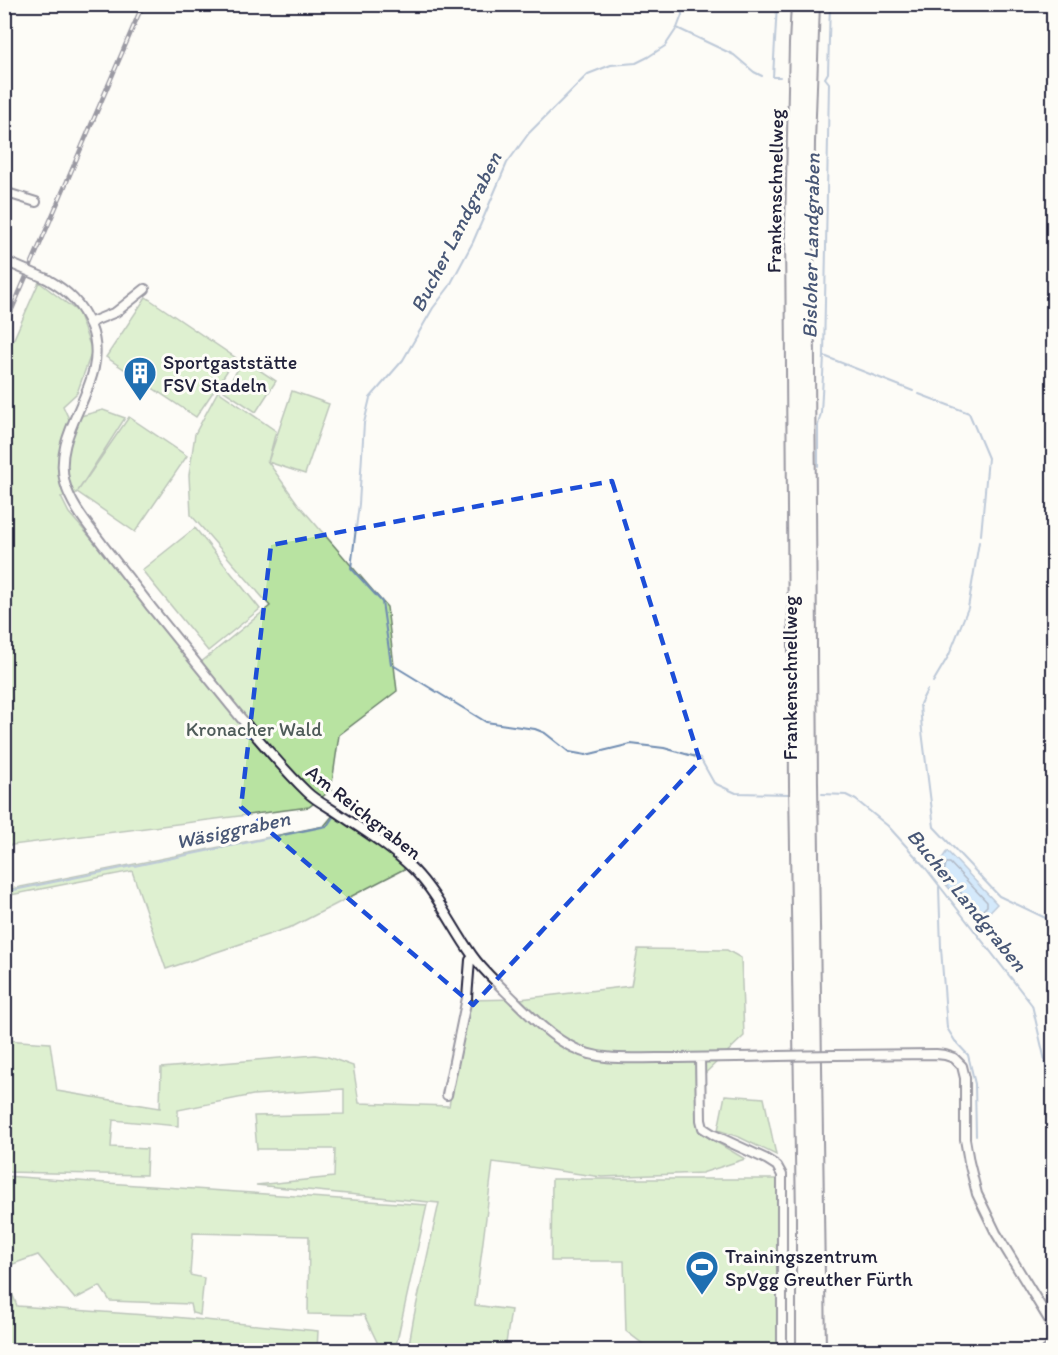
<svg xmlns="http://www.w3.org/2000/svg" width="1058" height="1355" font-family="Itim,sans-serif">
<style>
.green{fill:#b8e3a1;stroke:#6d826e;stroke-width:1.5}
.water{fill:#a2d3ff;stroke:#6f8cb1;stroke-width:1.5}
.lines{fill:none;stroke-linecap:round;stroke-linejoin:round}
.shore{stroke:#556989;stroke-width:1.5}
.stream{stroke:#6f8cb1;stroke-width:2}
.street-casing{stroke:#22223b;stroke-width:12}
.highway-casing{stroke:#22223b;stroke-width:18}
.street{stroke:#fdfcf7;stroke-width:8}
.highway{stroke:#fdfcf7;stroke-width:14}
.rail-casing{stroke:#22223b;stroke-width:4.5}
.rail{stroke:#fdfcf7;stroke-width:2;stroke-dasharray:7;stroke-linecap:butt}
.street-bridge-casing{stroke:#22223b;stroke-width:12;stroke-linecap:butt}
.street-bridge{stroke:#fdfcf7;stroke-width:8}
.marked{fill:none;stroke:#1d4ed8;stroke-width:4.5;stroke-dasharray:12 8;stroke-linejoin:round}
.labels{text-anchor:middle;stroke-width:6;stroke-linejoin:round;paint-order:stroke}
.street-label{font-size:20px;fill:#22223b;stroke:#fdfcf7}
.poi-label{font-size:20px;fill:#22223b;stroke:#fdfcf7;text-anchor:start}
.park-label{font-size:20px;fill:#4f5c5a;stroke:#fdfcf7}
.water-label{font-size:21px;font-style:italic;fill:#485776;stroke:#fdfcf7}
</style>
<rect width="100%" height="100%" fill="#fdfcf7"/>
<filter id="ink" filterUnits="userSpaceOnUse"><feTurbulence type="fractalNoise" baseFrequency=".0167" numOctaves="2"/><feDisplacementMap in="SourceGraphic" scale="12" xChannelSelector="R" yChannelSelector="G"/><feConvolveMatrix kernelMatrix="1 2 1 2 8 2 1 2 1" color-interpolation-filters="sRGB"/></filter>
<g filter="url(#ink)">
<path class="green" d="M 39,282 L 78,312 L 92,351 L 77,393 L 63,406 L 69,419 L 103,410 L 125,418 L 78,491 L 129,417 L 187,456 L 135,532 L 77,492 L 73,497 L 61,497 L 69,513 L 200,663 L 270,606 L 191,515 L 189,475 L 195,434 L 218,391 L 276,431 L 268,462 L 292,391 L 329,404 L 305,474 L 268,462 L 298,504 L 387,607 L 397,691 L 339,735 L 331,790 L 309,807 L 5,846 L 5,359 Z
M 146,297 L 236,358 L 196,417 L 106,357 Z
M 244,360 L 276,381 L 256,412 L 224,391 Z
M 195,528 L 260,609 L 208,651 L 142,570 Z
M 334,814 L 373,840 L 406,868 L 294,926 L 166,969 L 132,871 L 5,896 L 5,890 L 324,826 Z
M 638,949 L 727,950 L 741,958 L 744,1036 L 697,1081 L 699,1132 L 745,1159 L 702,1173 L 602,1177 L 493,1162 L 475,1305 L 511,1310 L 505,1350 L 408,1350 L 414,1316 L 439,1203 L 256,1185 L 334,1177 L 335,1149 L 257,1149 L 254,1116 L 344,1114 L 344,1089 L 253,1095 L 178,1110 L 178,1126 L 113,1120 L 111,1147 L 147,1149 L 146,1175 L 5,1172 L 4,1040 L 50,1043 L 57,1091 L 160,1108 L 161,1068 L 315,1055 L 328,1057 L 353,1066 L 359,1103 L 449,1106 L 469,1000 L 520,999 L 631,986 Z
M 725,1095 L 764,1098 L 776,1155 L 739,1137 L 718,1130 Z
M 5,1176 L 427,1205 L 395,1350 L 381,1350 L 364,1315 L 308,1314 L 309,1236 L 193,1233 L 190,1275 L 204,1278 L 200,1315 L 192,1313 L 190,1304 L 110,1301 L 100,1286 L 75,1299 L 38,1255 L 5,1267 Z
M 552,1179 L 779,1179 L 779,1350 L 651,1350 L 626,1331 L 624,1261 L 551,1261 Z
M 5,1275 L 17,1306 L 174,1317 L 318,1331 L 317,1350 L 5,1350 Z"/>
<path class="water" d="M 947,851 L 997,904 L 979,923 L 936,873 L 939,863 Z"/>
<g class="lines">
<path class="shore" d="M 946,863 L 950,863 L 987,902 L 987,906 L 981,912 L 977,912 L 944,872 Z"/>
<path class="stream" d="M 681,4 L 682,15 L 677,28 L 665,46 L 648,57 L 636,63 L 611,65 L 588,74 L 529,133 L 507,163 L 473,242 L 449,287 L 433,308 L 403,360 L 370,398 L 364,423 L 359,504 L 351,568 L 382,602 L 391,664 L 486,722 L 535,729 L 545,733 L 569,752 L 586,755 L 631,744 L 664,748 L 700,758 L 714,783 L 736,793 L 789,794
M 777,4 L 773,77 L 780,77
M 830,4 L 828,73 L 825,78 L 829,83 L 824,356 L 913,391
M 677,28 L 734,55 L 754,72 L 762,76
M 919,394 L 969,413 L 988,458 L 981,535
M 818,466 L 818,425 L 821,413 L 824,356
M 933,682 L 949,655 L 968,608 L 979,542
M 927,690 L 920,704 L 922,731 L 934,827 L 999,896 L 1054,922
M 822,794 L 846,795 L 856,800 L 888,826 L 924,866 L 1032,1005 L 1054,1099
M 134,866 L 327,826 L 333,817
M 939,887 L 941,948 L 947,1028 L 955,1041 L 968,1055 L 975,1084 L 976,1136
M 4,892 L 132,866"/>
<g class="street-casing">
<path id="street" d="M 4,192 L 36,202
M 47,279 C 68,291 82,304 91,327 C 113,383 50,428 65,483 C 71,506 89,526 103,545 C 119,566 135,586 151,607 C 178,640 204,673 231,706 C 255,735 279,765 307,792 C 315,800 327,806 336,812 C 363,830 391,847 414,870 C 438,895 452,927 472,955 C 481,968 493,979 504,990 C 525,1010 548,1036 574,1048 C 599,1061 629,1058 657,1058 C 697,1058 738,1057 778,1056
M 89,323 L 116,312 L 145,289
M 835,1055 L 936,1054 L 945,1055 L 954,1058 L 962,1066 L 965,1078 L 965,1139 L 969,1162 L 977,1194 L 996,1233 L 1054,1328
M 700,1058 L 701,1120 L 703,1128 L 714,1135 L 766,1159 L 777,1166 L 782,1175 L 782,1350
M 447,1095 L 467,998 L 470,960 L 473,957
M 1047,1350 L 1054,1344"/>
</g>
<g class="highway-casing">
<path id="highway" d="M 799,4 L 797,44 L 793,227 L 797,786 L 804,1216 L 804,1350
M 812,4 L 807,142 L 806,228 L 810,783 L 818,1350"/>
</g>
<use href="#street" class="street"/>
<use href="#highway" class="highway"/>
<g class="rail-casing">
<path id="rail" d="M 4,328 L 143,4"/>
</g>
<use href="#rail" class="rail"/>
<g class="street-bridge-casing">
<path id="street-bridge" d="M 7,262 L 47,279
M 778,1056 L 835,1055"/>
</g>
<use href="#street-bridge" class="street-bridge"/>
</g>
</g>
<path d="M0 0H1058V1355H0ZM 612,481 L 700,761 L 473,1005 L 241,807 L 271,545 Z" fill="#fdfcf7" fill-opacity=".55" fill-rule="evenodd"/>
<path class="marked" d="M 612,481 L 700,761 L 473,1005 L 241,807 L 271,545 Z"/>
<defs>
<g id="building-pin" transform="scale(1.725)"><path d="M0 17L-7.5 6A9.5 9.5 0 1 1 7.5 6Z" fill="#1f6fb2" stroke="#fdfcf7"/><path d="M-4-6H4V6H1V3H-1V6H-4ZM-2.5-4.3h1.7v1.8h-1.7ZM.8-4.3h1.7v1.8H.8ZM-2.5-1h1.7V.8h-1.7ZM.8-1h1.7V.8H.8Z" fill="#fff"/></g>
<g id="stadium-pin" transform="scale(1.725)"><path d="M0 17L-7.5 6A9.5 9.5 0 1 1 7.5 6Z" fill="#1f6fb2" stroke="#fdfcf7"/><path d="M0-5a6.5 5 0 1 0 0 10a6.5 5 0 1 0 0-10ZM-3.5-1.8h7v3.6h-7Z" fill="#fff"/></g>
</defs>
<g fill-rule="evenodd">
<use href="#building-pin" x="140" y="373"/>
<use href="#stadium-pin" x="702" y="1267"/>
</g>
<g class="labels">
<g class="street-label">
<text transform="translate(775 191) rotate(-89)" y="7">Frankenschnellweg</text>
<text transform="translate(790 678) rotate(-90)" y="7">Frankenschnellweg</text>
<text transform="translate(364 812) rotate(38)" y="7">Am Reichgraben</text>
</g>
<g class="poi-label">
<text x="163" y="369">Sportgaststätte<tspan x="163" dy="23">FSV Stadeln</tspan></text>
<text x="725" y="1263">Trainingszentrum<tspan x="725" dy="23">SpVgg Greuther Fürth</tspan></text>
</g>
<g class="park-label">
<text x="254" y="736">Kronacher Wald</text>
</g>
<g class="water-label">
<text transform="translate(456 232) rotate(-63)" y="7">Bucher Landgraben</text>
<text transform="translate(811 246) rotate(-89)" y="7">Bisloher Landgraben</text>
<text transform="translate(233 830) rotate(-12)" y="7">Wäsiggraben</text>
<text transform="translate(967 900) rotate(51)" y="7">Bucher Landgraben</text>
</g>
</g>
<rect width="1058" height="1355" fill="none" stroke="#fdfcf7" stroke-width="24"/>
<rect x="12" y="12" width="1034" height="1331" fill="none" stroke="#22223b" stroke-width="2" filter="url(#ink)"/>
</svg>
